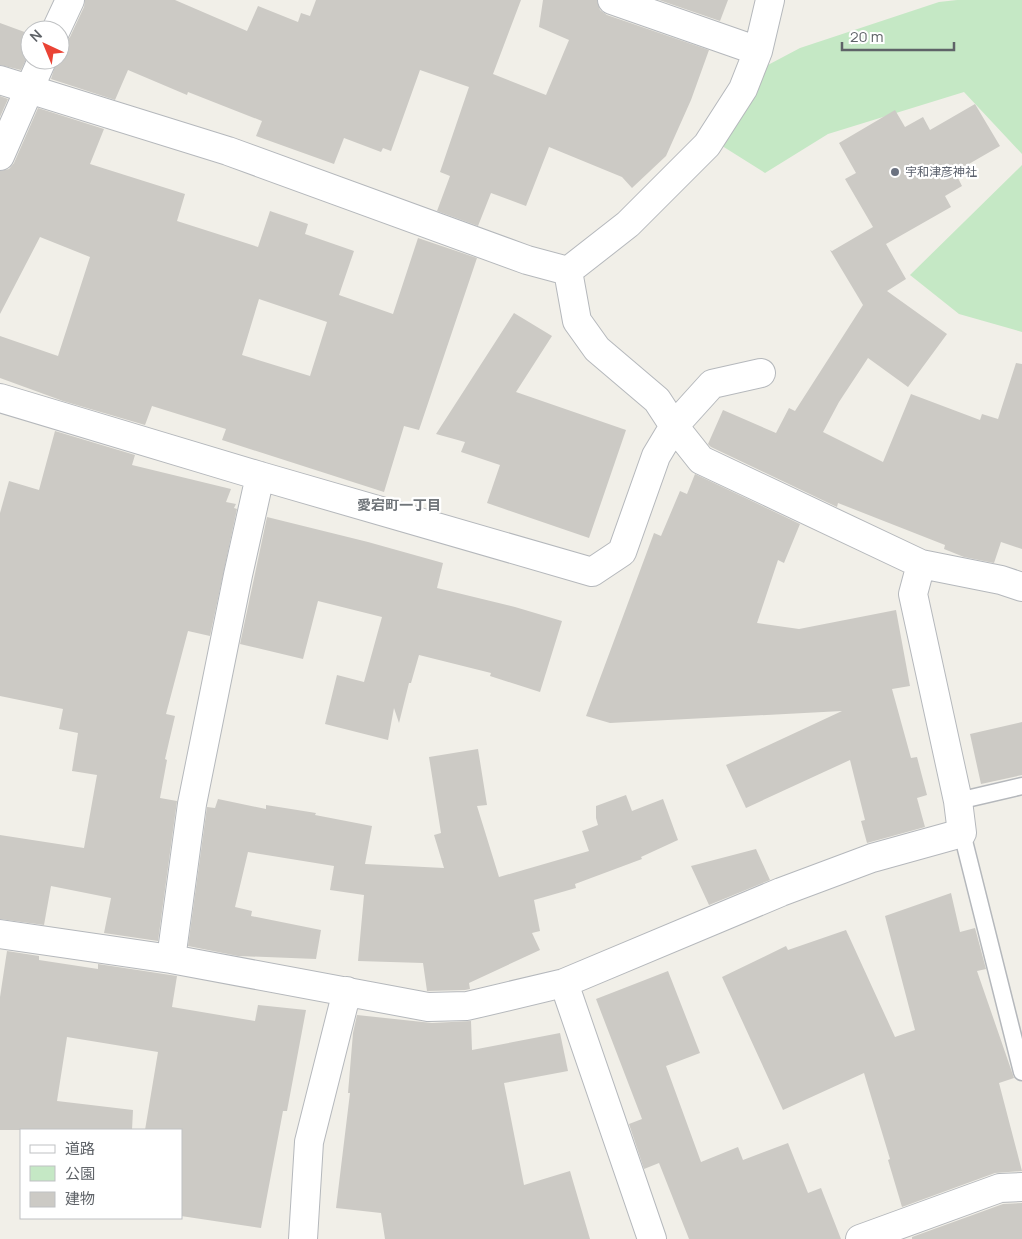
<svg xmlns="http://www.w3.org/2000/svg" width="1022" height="1239" font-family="Manrope,'Noto Sans JP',sans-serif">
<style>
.green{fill:#c5e8c5}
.building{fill:#cccac5;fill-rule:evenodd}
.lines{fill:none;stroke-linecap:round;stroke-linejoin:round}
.service-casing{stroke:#b5b8bc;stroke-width:19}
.minor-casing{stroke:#b5b8bc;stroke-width:30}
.service{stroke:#fff;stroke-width:16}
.minor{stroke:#fff;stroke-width:28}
.worship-dot{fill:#6b7280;stroke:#fff;stroke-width:2}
.labels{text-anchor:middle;stroke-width:4.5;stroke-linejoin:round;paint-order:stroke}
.worship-label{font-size:12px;fill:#5b616d;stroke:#fff;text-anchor:start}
.neighbourhood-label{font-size:14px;font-weight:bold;fill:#70757a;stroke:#fff}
</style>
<rect width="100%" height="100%" fill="#f1efe8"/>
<path class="green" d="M 957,0 L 1022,0 L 1022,154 L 964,92 L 828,134 L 765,173 L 719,144 L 766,66 L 800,48 L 939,2 Z
M 1022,165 L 1022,332 L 959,314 L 910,275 Z"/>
<path class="building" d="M 85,0 L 175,0 L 247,31 L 258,6 L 298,22 L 301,13 L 310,16 L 316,0 L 521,0 L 493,74 L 546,95 L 569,40 L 539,27 L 543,0 L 597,0 L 600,10 L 607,15 L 709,50 L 691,100 L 666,156 L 632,188 L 622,177 L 549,147 L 526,206 L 491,193 L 478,226 L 437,211 L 450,176 L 440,172 L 469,87 L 420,70 L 391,151 L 383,148 L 381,152 L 344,138 L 334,164 L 256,136 L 262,121 L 188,92 L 187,95 L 128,70 L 115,100 L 51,79 L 57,60 L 60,60 L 60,45 L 65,42 L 70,37 L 84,7 Z
M 659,0 L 728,0 L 720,21 Z
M 0,23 L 30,34 L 30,51 L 21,70 L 0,65 Z
M 0,96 L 8,99 L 0,117 Z
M 975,104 L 1000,146 L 955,172 L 962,186 L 945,196 L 951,207 L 886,244 L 906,279 L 887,291 L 947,334 L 908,387 L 868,358 L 839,402 L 823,432 L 883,462 L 911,394 L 980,420 L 982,414 L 998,419 L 1016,363 L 1022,364 L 1022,549 L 1001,542 L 994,563 L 964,557 L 944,549 L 945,545 L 838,503 L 837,507 L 711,447 L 708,444 L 723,410 L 776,433 L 789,408 L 795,411 L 863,305 L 830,250 L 832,251 L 873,227 L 845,179 L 856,173 L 839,143 L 895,110 L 905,127 L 923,117 L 930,130 Z
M 38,108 L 104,129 L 90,164 L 185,194 L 177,221 L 258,247 L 270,211 L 308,224 L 305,234 L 354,251 L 339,295 L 393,314 L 418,238 L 477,258 L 419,430 L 404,426 L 384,492 L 222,440 L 226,429 L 152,406 L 145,425 L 63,401 L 0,378 L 0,336 L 58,356 L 90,257 L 40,237 L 0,314 L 0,171 L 9,169 L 14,163 ZM 259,299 L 327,322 L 310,376 L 242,355 Z
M 514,313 L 552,336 L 516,392 L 626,430 L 589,538 L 487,503 L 500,465 L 461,452 L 465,442 L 436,434 Z
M 55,431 L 135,455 L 132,465 L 231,489 L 226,502 L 236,504 L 234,508 L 237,509 L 210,636 L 188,631 L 166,714 L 175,716 L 165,759 L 167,760 L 160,798 L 177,801 L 158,941 L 104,933 L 111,898 L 51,886 L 44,925 L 0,919 L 0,835 L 84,848 L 97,775 L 72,771 L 78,733 L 59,729 L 63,709 L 0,696 L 0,513 L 9,481 L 39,490 Z
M 695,474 L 800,524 L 784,563 L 778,560 L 757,623 L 799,629 L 896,610 L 910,686 L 892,689 L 911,758 L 917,757 L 927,795 L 917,798 L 925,827 L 867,843 L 861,821 L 865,820 L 850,760 L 746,808 L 726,765 L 842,711 L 610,723 L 586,716 L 654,533 L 661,536 L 680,491 L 687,494 Z
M 267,517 L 368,542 L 443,563 L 437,588 L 515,607 L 562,621 L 540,692 L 490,676 L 491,673 L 419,655 L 411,683 L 409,683 L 399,723 L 394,708 L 388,740 L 325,724 L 337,675 L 364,682 L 382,617 L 318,601 L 303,659 L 240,644 Z
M 1022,722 L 1022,775 L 981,784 L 970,734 Z
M 478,749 L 487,805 L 477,806 L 499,877 L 589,851 L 582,831 L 598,825 L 596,818 L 596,806 L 626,795 L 632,811 L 663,799 L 678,840 L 641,857 L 642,859 L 575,884 L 576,888 L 534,900 L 540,931 L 532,933 L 540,950 L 469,983 L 470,989 L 465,990 L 427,991 L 423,963 L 358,961 L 364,895 L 330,890 L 334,866 L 248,852 L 235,907 L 252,911 L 251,916 L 321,930 L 316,959 L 238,956 L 188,946 L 207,807 L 215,808 L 218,799 L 266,809 L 266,805 L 316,813 L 315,815 L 372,826 L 365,864 L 444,868 L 434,835 L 441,833 L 429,757 Z
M 756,849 L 770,880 L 709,905 L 691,866 Z
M 951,893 L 960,932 L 975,928 L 986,969 L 977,971 L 1014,1078 L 999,1083 L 1022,1171 L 995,1173 L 902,1207 L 888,1160 L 890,1159 L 864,1073 L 783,1110 L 722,977 L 786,946 L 788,950 L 846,930 L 895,1037 L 915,1030 L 885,916 Z
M 7,951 L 39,956 L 39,960 L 98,969 L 98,964 L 177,976 L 172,1007 L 255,1021 L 258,1005 L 306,1010 L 287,1111 L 283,1111 L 261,1228 L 181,1216 L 181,1130 L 145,1130 L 158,1052 L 67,1037 L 57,1101 L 133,1110 L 132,1130 L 0,1130 L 0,997 Z
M 668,971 L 700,1053 L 666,1066 L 701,1162 L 738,1147 L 743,1160 L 788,1143 L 808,1193 L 821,1188 L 841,1239 L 689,1239 L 659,1163 L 644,1169 L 629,1124 L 642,1119 L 596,999 Z
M 357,1015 L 432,1023 L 471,1021 L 472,1050 L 560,1033 L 568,1071 L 504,1083 L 524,1185 L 570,1171 L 590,1239 L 385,1239 L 381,1213 L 336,1208 L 350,1093 L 348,1093 L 353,1033 Z
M 1022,1203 L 1022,1239 L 912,1239 L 912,1237 L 1003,1204 Z"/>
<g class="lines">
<g class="service-casing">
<path id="service" d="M 958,801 L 1022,786
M 962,833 L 1022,1072"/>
</g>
<g class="minor-casing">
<path id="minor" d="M 612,0 L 758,51
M 56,30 L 70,0
M 0,80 L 228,151 L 527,260 L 568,271 L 577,321 L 597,349 L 657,400 L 674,426 L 701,460 L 921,564 L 1001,580 L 1022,587
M 0,156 L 42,60
M 568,271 L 628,224 L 707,145 L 743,89 L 758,51 L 770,0
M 0,398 L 260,476 L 592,572 L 622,552 L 656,456 L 674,426 L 712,384 L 761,373
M 0,934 L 171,959 L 428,1007 L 467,1006 L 564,983 L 781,892 L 872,858 L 962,833 L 958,801 L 913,594 L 921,564
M 171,959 L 192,804 L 238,575 L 260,476
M 564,983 L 652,1239
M 303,1239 L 309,1142 L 347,991
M 860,1239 L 1000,1188 L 1022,1187"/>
</g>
<use href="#service" class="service"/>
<use href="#minor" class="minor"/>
</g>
<circle class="worship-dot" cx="895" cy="172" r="5"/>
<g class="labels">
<g class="worship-label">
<text x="905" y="176">宇和津彦神社</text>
</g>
<g class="neighbourhood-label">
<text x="399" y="510">愛宕町一丁目</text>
</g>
</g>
<rect x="20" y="1129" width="162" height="90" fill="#ffffff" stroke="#bfc1c3"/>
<rect x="30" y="1145" width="25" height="8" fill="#ffffff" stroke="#bfc1c3"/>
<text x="65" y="1154" font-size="15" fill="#5f6368">道路</text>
<rect x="30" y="1166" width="25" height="15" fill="#c5e8c5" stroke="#bfc1c3"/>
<text x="65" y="1179" font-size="15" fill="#5f6368">公園</text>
<rect x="30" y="1192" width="25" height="15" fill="#cccac5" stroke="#bfc1c3"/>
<text x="65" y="1204" font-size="15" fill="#5f6368">建物</text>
<g transform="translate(45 45) rotate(316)"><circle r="24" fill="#ffffff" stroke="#bfc1c3"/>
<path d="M0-4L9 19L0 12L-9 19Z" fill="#ea4335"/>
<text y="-8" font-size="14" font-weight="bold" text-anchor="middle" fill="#5f6368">N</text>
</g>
<path d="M842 42v8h112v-8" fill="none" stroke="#5f6368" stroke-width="2.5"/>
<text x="850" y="42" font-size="15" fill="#5f6368" stroke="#ffffff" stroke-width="4" paint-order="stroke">20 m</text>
</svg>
